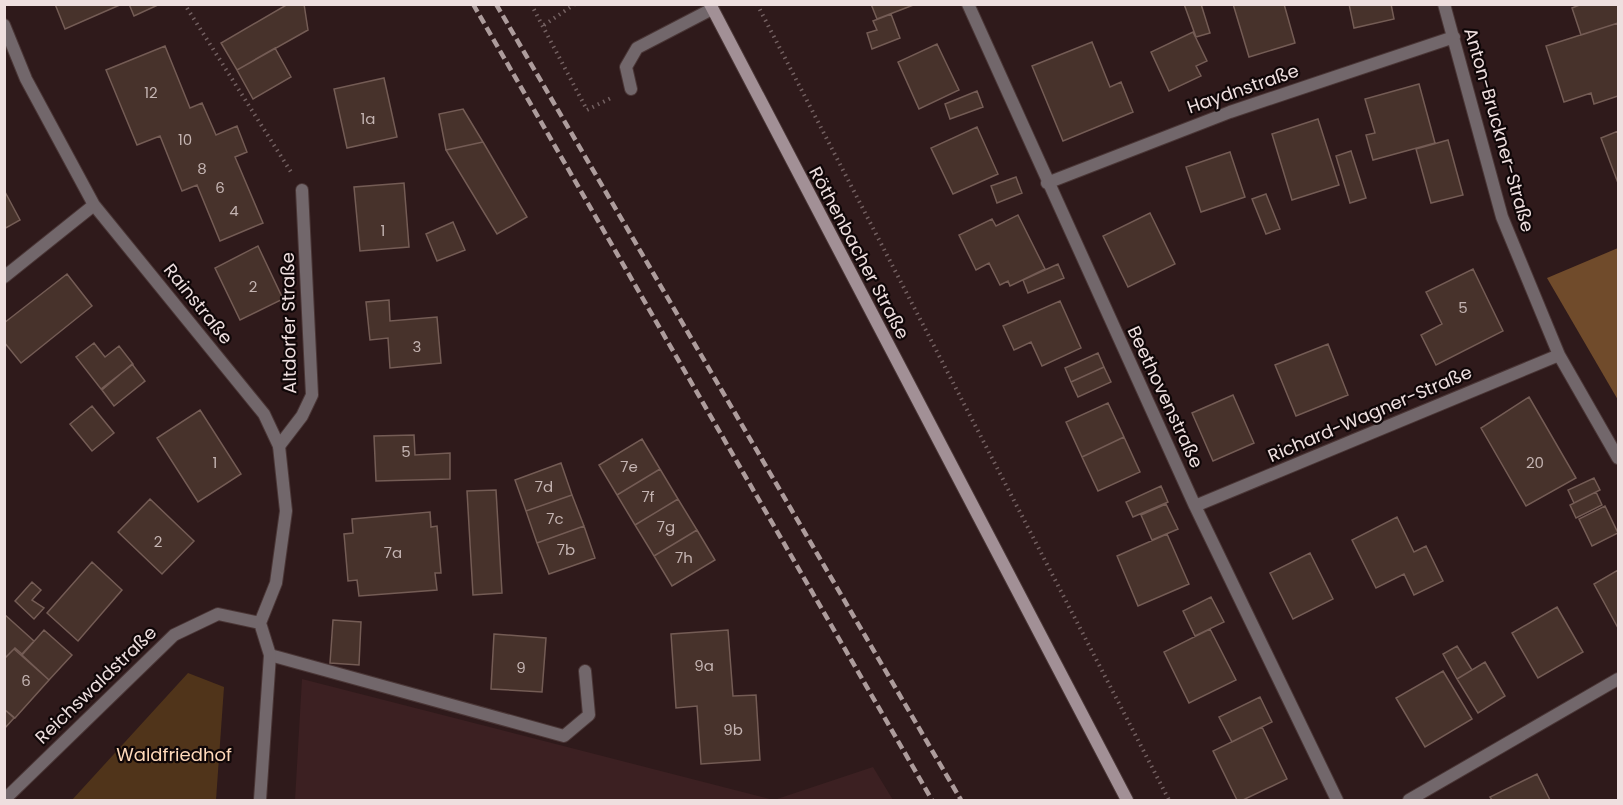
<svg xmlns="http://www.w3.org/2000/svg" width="1623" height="805" font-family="Poppins,sans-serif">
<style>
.built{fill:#3c2022}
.green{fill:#50341a}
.forest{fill:#704b2b}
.building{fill:#47322b;stroke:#745c55;stroke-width:1.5}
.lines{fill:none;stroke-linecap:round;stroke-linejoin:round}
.lane-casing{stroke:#4a3636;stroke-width:14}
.street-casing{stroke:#4a3636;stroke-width:14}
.secondary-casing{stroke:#4a3636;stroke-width:14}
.path{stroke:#736061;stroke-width:4;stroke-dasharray:1.5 4.5;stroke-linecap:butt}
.lane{stroke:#72676b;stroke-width:12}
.street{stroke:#72676b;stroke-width:12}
.secondary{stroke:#a29096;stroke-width:12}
.rail{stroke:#ad9c9c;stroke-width:4.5;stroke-dasharray:9 4.5;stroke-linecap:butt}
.labels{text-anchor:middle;stroke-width:4.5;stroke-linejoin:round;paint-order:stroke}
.number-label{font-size:15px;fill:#c4b4b2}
.street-label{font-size:18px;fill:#eedfdf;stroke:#100708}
.park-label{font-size:18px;fill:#fed8b9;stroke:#100708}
</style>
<rect width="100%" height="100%" fill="#2f1a1b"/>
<path class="built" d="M 302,679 L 774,800 L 873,767 L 893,800 L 295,800 Z"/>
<path class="green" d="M 188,673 L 224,687 L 216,800 L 72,800 Z"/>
<path class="forest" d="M 1618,248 L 1618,400 L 1547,278 Z"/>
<path class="building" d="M 55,4 L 122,4 L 65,29 Z
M 129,4 L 160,4 L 134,16 Z
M 288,4 L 304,4 L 308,30 L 237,70 L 221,43 Z
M 871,4 L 916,4 L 877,19 Z
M 1184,4 L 1201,4 L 1210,33 L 1196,37 Z
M 1233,4 L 1284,4 L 1295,43 L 1249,57 Z
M 1349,4 L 1391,4 L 1394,19 L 1354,28 Z
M 1582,4 L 1618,4 L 1618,23 L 1581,35 L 1572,8 Z
M 891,14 L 900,38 L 872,49 L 867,33 L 877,30 L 873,21 Z
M 1618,23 L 1618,96 L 1594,104 L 1591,93 L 1564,102 L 1546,46 Z
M 1193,32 L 1207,61 L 1196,66 L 1201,76 L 1169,91 L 1151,52 Z
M 1092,42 L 1110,87 L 1121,82 L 1133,112 L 1063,141 L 1032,66 Z
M 937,44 L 959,90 L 919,109 L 898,62 Z
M 165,46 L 190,108 L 202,103 L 216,135 L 237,126 L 247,152 L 235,157 L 263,223 L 220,241 L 197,185 L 182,191 L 160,136 L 137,145 L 106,70 Z
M 275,48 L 291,77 L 253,99 L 237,70 Z
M 384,78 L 397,137 L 347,148 L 334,89 Z
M 1419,84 L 1435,143 L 1373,160 L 1366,135 L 1375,133 L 1365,99 Z
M 977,91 L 983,107 L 950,119 L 945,104 Z
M 463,109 L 483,142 L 446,150 L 439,114 Z
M 1318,119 L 1339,185 L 1292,200 L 1272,134 Z
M 977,127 L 998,174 L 953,194 L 931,148 Z
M 1618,131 L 1618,183 L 1601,138 Z
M 1448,140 L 1463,195 L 1431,203 L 1416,149 Z
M 483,142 L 527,217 L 497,234 L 446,150 Z
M 1351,151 L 1366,198 L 1350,203 L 1336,156 Z
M 1230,152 L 1245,197 L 1201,212 L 1186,167 Z
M 1016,177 L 1022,193 L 997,203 L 991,186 Z
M 404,183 L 409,247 L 360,251 L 354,187 Z
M 4,190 L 20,220 L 4,229 Z
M 1266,194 L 1280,229 L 1266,234 L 1252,199 Z
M 1150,213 L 1175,264 L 1128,287 L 1103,236 Z
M 1018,215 L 1045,269 L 1010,286 L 1008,281 L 1000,285 L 989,263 L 976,270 L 959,235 L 992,219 L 996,226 Z
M 453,222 L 465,250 L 437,261 L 426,234 Z
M 258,246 L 283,299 L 240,320 L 215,268 Z
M 1058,264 L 1064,278 L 1028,293 L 1023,280 Z
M 1473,269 L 1503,331 L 1436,365 L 1421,335 L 1442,324 L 1426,292 Z
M 67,274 L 92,306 L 21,363 L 4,342 L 4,323 Z
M 389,300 L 390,321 L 437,317 L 441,363 L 390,368 L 388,338 L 370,340 L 366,302 Z
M 1060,301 L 1081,348 L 1042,366 L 1031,342 L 1014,350 L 1003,326 Z
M 94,343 L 105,357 L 119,346 L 133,364 L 101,389 L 76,357 Z
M 1328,344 L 1348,395 L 1296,416 L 1275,365 Z
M 1098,353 L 1104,367 L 1071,382 L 1065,368 Z
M 132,364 L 145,381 L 114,406 L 102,390 Z
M 1104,367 L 1111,382 L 1078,397 L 1071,382 Z
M 1233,395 L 1254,443 L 1213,461 L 1192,413 Z
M 1529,397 L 1576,478 L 1526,506 L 1481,428 Z
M 1108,403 L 1124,437 L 1082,457 L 1066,422 Z
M 92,406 L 114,433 L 92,451 L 70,424 Z
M 200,410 L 241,474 L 198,502 L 157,438 Z
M 414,435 L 415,455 L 450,453 L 450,479 L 376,481 L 374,436 Z
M 1124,437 L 1140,472 L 1098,491 L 1082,457 Z
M 642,439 L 660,469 L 617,495 L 599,465 Z
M 561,463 L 572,495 L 526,511 L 515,480 Z
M 660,469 L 678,499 L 635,525 L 617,495 Z
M 1594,478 L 1600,490 L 1574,503 L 1568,490 Z
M 1161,486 L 1168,502 L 1133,517 L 1126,502 Z
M 496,490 L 502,593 L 473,595 L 467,491 Z
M 1596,492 L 1602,505 L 1576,518 L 1570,505 Z
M 572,495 L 584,526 L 537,543 L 526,511 Z
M 150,499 L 194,541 L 162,574 L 118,532 Z
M 678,499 L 697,530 L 654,556 L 635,525 Z
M 1166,504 L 1178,529 L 1152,540 L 1141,515 Z
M 1605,506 L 1618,533 L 1592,546 L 1579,519 Z
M 430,512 L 431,527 L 437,526 L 441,573 L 435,573 L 437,590 L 359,596 L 357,580 L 348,581 L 344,534 L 353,533 L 352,519 Z
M 1397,517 L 1414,552 L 1426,546 L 1443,581 L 1414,595 L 1404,574 L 1376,588 L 1352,540 Z
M 584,526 L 595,558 L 549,574 L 537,543 Z
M 697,530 L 715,560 L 672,586 L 654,556 Z
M 1167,534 L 1189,584 L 1138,606 L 1117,556 Z
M 1310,553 L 1333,599 L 1293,619 L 1270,573 Z
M 92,562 L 122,590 L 78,641 L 47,613 Z
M 1618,570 L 1618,628 L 1594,584 Z
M 32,582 L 41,590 L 32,600 L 44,608 L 34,619 L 15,601 Z
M 1211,597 L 1224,622 L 1195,636 L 1183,611 Z
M 1557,607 L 1583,652 L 1538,678 L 1512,633 Z
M 4,614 L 34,641 L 22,654 L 15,648 L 6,657 L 4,656 Z
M 333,620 L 361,622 L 359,665 L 330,663 Z
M 1210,629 L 1236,680 L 1189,703 L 1164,652 Z
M 44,630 L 72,655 L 49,680 L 22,655 Z
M 728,630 L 733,696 L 756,695 L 760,760 L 701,764 L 697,706 L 676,708 L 671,634 Z
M 494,634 L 546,638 L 542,692 L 491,689 Z
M 1457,646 L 1472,670 L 1457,679 L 1443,654 Z
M 14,649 L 49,680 L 15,718 L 4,709 L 4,659 Z
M 1485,662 L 1505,696 L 1478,713 L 1457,679 Z
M 1443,671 L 1472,719 L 1425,747 L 1396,698 Z
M 1260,697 L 1272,722 L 1232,742 L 1219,717 Z
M 4,709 L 14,718 L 4,729 Z
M 1262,727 L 1287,779 L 1243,800 L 1237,800 L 1213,751 Z
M 1537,774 L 1550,800 L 1492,800 L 1490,797 Z"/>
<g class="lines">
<g class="lane-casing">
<path id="lane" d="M 631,89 L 626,67 L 637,48 L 712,9
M 279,446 L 302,416 L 312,395 L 302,190
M 270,655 L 564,736 L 589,715 L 585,671"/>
</g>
<g class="street-casing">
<path id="street" d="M 968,4 L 1195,506 L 1337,800
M 1444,4 L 1502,217 L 1559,355 L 1618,458
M 4,25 L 26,79 L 94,205 L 264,414 L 279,446 L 286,511 L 276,583 L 260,623
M 1047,183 L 1230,112 L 1454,37
M 4,277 L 94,205
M 1195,506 L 1559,355
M 260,623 L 270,655 L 260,800
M 4,800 L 174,635 L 218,614 L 260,623
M 1409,800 L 1618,679"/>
</g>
<g class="secondary-casing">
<path id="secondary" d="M 710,4 L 1127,800"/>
</g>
<path class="path" d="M 531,4 L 587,110 L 611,98
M 757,4 L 1169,800
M 187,8 L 291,172
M 544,25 L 575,4"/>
<use href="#lane" class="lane"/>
<use href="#street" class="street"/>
<use href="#secondary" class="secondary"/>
<path class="rail" d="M 473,4 L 932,800
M 496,4 L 961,800"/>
</g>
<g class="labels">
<g class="number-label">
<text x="151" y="98">12</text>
<text x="368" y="124">1a</text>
<text x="185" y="145">10</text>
<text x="202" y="174">8</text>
<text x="220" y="193">6</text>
<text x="234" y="216">4</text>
<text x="383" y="236">1</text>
<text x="253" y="292">2</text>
<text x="1463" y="313">5</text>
<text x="417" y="352">3</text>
<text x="406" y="457">5</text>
<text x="215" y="468">1</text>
<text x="1535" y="468">20</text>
<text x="629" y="472">7e</text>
<text x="544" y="492">7d</text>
<text x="648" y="502">7f</text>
<text x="555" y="524">7c</text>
<text x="666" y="532">7g</text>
<text x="158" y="547">2</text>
<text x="566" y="555">7b</text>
<text x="393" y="558">7a</text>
<text x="684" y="563">7h</text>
<text x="704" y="671">9a</text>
<text x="521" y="673">9</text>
<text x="26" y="686">6</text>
<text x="733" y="735">9b</text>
</g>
<g class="street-label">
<text transform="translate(1243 89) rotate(-19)" y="6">Haydnstraße</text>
<text transform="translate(1499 130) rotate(74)" y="6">Anton-Bruckner-Straße</text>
<text transform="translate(859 253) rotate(62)" y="6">Röthenbacher Straße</text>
<text transform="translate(198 304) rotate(51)" y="6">Rainstraße</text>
<text transform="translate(289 323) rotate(-91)" y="6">Altdorfer Straße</text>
<text transform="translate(1165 397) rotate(65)" y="6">Beethovenstraße</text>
<text transform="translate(1370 414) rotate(-23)" y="6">Richard-Wagner-Straße</text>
<text transform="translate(96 685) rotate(-44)" y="6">Reichswaldstraße</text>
</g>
<g class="park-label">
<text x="174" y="761">Waldfriedhof</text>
</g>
</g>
<rect width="1623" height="805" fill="none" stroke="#eedfdf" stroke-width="12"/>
</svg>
